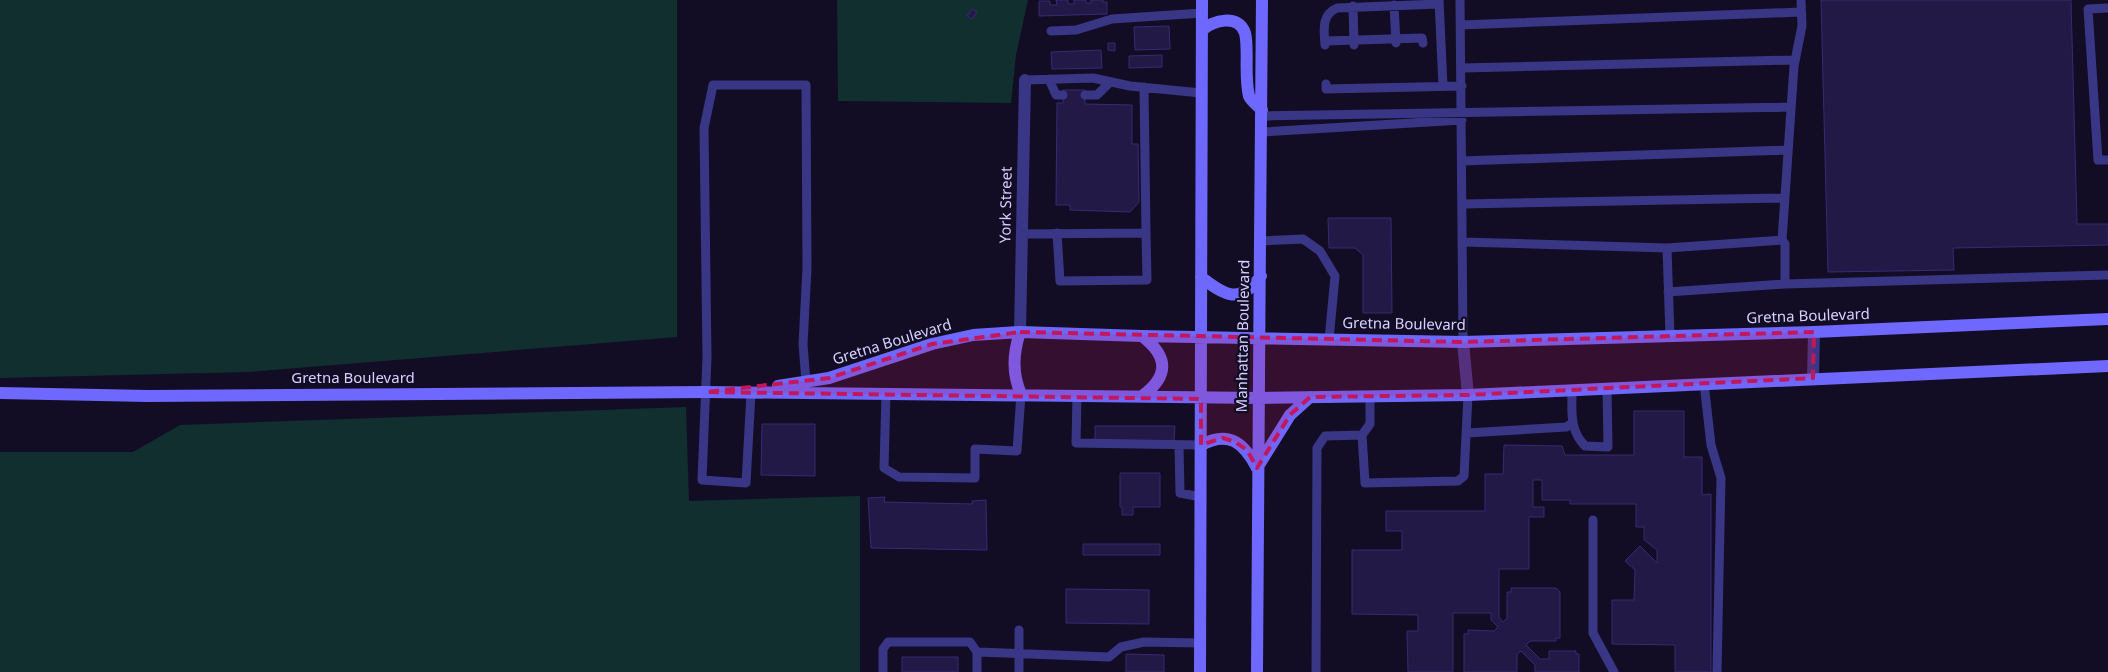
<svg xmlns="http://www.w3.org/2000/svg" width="2108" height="672" font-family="'Noto Sans',sans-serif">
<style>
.green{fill:#102f2e}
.building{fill:#221946;stroke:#392a73}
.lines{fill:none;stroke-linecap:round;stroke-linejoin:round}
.lane{stroke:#3a3686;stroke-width:9}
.street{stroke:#3a3686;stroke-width:12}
.secondary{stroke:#6e68ff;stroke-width:12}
.marked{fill:#c2185b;fill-opacity:0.2;stroke:#c2185b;stroke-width:4;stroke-dasharray:10 6;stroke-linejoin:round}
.labels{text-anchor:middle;stroke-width:4.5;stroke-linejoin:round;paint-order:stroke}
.street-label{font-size:15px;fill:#d7d1ff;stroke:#120d25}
</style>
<rect width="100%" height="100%" fill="#120d25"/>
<path class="green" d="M 0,0 L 677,0 L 677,337 L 249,372 L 0,378 Z
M 837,0 L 1028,0 L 1016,55 L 1011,103 L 838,101 Z
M 686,407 L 689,501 L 860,496 L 860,672 L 0,672 L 0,452 L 133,452 L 180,425 Z"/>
<path class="building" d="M 1056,0 L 1068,0 L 1068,4 L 1074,4 L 1074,0 L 1086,0 L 1086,3 L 1091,3 L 1091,0 L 1103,0 L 1103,2 L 1107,2 L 1107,14 L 1039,16 L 1039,1 L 1050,1 L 1050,5 L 1057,5 Z
M 1821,0 L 2071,0 L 2077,224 L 2108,224 L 2108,245 L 1953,248 L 1954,270 L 1828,272 Z
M 972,9 L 977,12 L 972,19 L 967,16 Z
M 1169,26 L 1170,49 L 1135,50 L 1134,27 Z
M 1108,43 L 1115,43 L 1115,51 L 1108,50 Z
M 1101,50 L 1102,68 L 1052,69 L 1051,52 Z
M 1162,55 L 1162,67 L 1129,68 L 1129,56 Z
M 1063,90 L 1085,90 L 1085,104 L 1132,105 L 1132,144 L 1138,144 L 1139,202 L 1130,212 L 1070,210 L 1070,205 L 1056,205 L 1057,103 L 1063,103 Z
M 1328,218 L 1391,218 L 1392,313 L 1363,313 L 1363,255 L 1355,248 L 1329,248 Z
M 1634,411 L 1684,411 L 1684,457 L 1702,457 L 1702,495 L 1711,494 L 1711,672 L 1675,672 L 1675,645 L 1612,644 L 1612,600 L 1634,600 L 1635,570 L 1625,561 L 1640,546 L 1657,563 L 1657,550 L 1644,540 L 1644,527 L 1636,527 L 1636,504 L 1570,504 L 1570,500 L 1542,500 L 1542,480 L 1533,480 L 1533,507 L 1544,507 L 1544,517 L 1529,517 L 1529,569 L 1499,569 L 1499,617 L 1503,622 L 1507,618 L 1507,592 L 1511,592 L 1511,588 L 1556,588 L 1560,592 L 1560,638 L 1556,638 L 1556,641 L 1530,641 L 1526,645 L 1540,659 L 1549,659 L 1549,651 L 1576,651 L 1576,654 L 1579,654 L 1579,672 L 1535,672 L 1535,665 L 1521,651 L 1517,654 L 1517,672 L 1464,672 L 1464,634 L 1468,634 L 1468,630 L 1494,631 L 1498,627 L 1491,620 L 1491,613 L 1453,613 L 1453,672 L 1408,672 L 1407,631 L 1418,631 L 1418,615 L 1352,614 L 1352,550 L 1402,550 L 1402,531 L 1386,531 L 1386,511 L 1485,511 L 1485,474 L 1503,474 L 1504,445 L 1562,446 L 1565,455 L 1634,455 Z
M 762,424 L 815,424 L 815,476 L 761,475 Z
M 1095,426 L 1175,426 L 1174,441 L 1095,441 Z
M 1120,473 L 1160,473 L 1160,507 L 1133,507 L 1133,515 L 1122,515 L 1122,507 L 1120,507 Z
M 885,497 L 884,502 L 972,504 L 972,501 L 986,500 L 987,550 L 871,548 L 868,498 Z
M 1083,544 L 1160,544 L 1160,555 L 1083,555 Z
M 1066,589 L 1149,590 L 1149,624 L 1066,623 Z
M 1126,654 L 1164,655 L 1164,672 L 1126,672 Z
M 902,657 L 958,657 L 958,672 L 902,672 Z"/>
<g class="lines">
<path class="lane" d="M 1439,0 L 1443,86
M 1460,0 L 1463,342
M 1394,5 L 1396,43
M 1353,6 L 1354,45
M 2108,8 L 2088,9 L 2098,160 L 2108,160
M 1461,25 L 1801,12
M 1051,31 L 1076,30 L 1112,19 L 1202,13
M 1325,41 L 1422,38 L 1423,43
M 1325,45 C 1324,30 1321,15 1337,8 L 1439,4
M 1462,68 L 1795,60
M 1049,79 L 1056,95 L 1063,95
M 1025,80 L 1093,78 L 1130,86 L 1201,93
M 1326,84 L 1326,89 L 1462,86
M 1144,87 L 1146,233
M 1085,95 L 1097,95 L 1110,82
M 1262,116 L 1791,107
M 1262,132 L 1462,120
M 1462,161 L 1788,150
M 1463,204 L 1785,198
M 1022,234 L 1146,233 L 1147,280 L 1060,281 L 1057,233
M 1782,240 L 1794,66 L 1802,26 L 1801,0
M 1261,241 L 1303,239 L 1320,251 L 1335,276 L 1329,340
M 1463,242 L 1667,248
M 1785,284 L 2108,275
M 1668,292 L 1785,284 L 1785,244 L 1782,240 L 1667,248 L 1670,336
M 1704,383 L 1711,445 L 1721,478 L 1717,672
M 1572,390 C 1572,411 1569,430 1585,446 L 1608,447 L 1607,388
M 751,393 L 746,483 L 702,480 L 707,357 L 704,128 L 713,85 L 806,85 L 807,268 L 803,344 L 806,382
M 886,393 L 884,468 L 899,477 L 975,478 L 975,449 L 1017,451 L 1021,394
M 1077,395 L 1076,443 L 1201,445
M 1467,433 L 1566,427 L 1573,423
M 1362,435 L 1365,483 L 1458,481 L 1464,476 L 1468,395
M 1179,446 L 1180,493 L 1201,497
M 1593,520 L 1593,633 L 1614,672
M 1019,630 L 1019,672
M 977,652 L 1109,657 L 1121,647 L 1144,642 L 1200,643
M 883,672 L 883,649 L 888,642 L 970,642 L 977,652 L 977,672
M 1316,672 L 1317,448 L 1325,436 L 1362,435 L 1370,424 L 1370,396"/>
<path class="street" d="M 1020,332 L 1025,80
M 1463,342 L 1468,395
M 1813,378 L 1814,332"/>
<path class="secondary" d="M 1202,30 C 1213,21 1238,13 1245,33 C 1249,49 1244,76 1249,96 C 1251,101 1258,106 1262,110
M 1201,277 C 1225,296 1240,305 1261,276
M 1020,332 C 1013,354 1012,373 1021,394
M 778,386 L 829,378 L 932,344 L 973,335 L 1020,332 L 1142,336 L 1463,342 L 1814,332 L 2108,319
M 0,393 L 148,396 L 706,392 L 1259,398 L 1468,395 L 2108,366
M 1142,396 C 1169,376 1169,357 1142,336
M 1201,445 C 1229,430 1244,443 1257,468 L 1290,415 L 1310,397
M 1200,672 L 1202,0
M 1257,672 C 1257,448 1261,224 1262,0"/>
</g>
<path class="marked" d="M 1020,332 L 1463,342 L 1814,332 L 1813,378 L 1468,395 L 1310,397 L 1290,415 L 1257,468 L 1247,450 L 1235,442 L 1223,438 L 1201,445 L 1201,399 L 706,392 L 829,378 L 932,344 Z"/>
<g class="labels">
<g class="street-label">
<text transform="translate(1006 205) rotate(-89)" y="5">York Street</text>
<text transform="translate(1808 316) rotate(-2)" y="5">Gretna Boulevard</text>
<text transform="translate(1404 324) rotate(1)" y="5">Gretna Boulevard</text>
<text transform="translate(1243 336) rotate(-89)" y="5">Manhattan Boulevard</text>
<text transform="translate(892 342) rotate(-17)" y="5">Gretna Boulevard</text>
<text x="353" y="383">Gretna Boulevard</text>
</g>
</g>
</svg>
